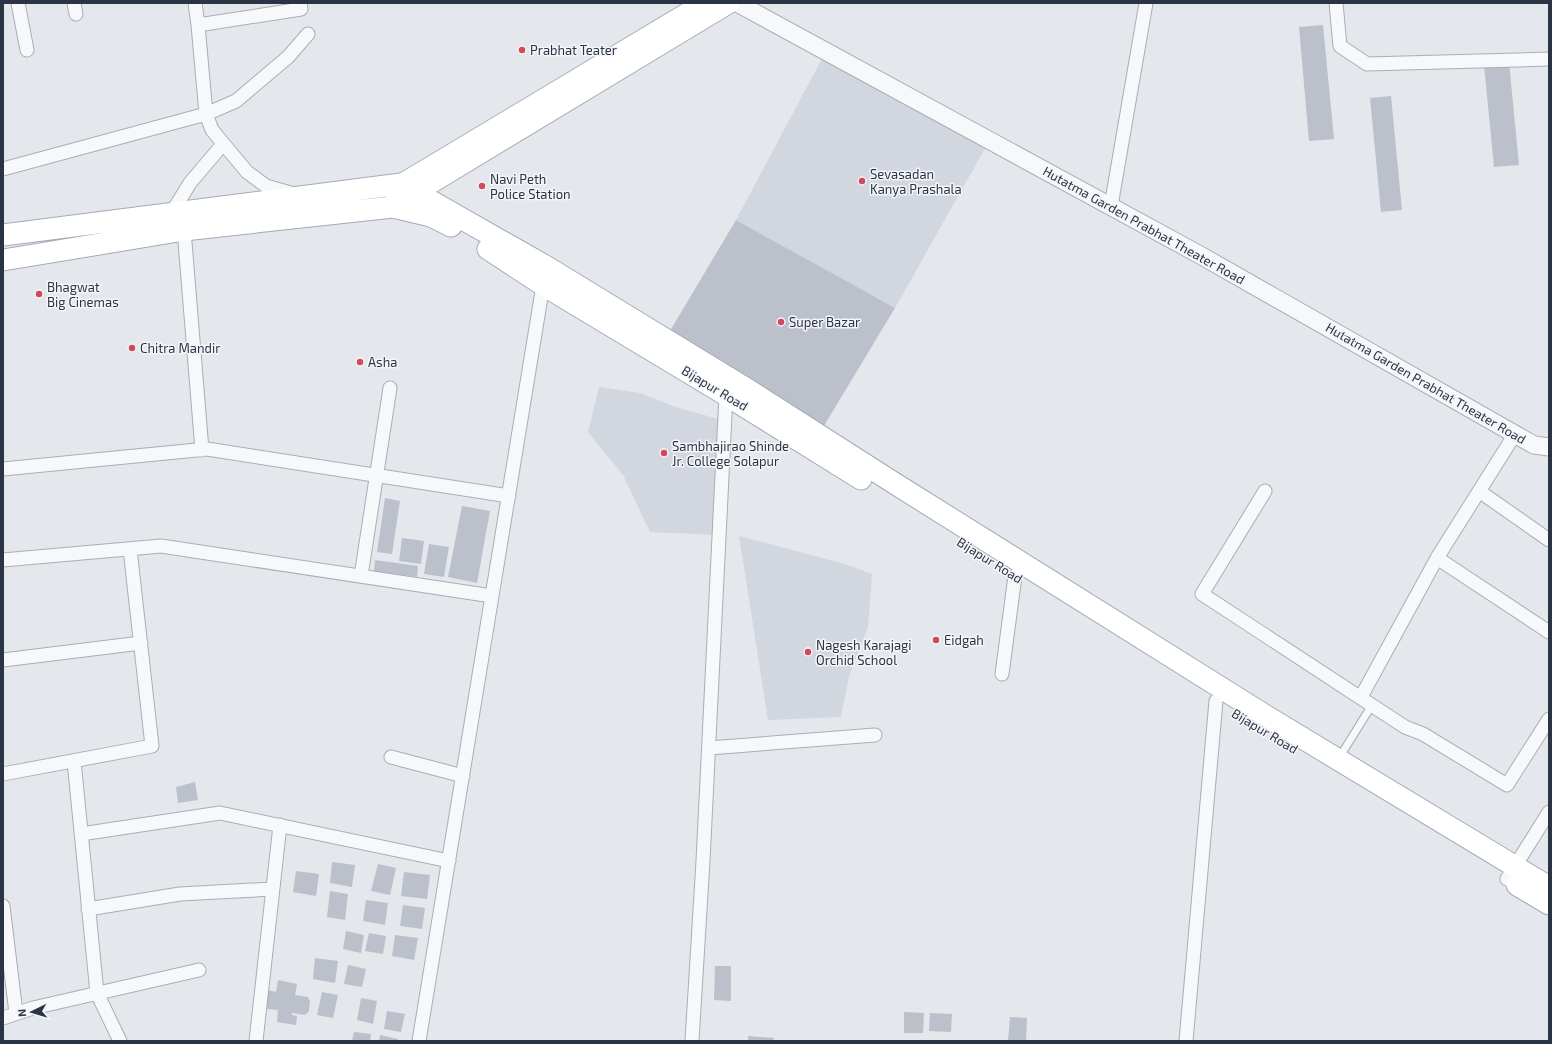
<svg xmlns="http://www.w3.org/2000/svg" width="1552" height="1044" font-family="'Exo 2',sans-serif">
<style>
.built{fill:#d2d6de}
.building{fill:#bbc0ca}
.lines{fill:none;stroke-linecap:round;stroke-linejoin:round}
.service-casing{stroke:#a9aeb7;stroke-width:9}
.minor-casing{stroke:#a9aeb7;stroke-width:15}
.tertiary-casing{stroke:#a9aeb7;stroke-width:19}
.secondary-casing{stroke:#a9aeb7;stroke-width:21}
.primary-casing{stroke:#a3abb8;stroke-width:23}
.service{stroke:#f7f8fa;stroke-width:7}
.minor{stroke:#f7f8fa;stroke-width:13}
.tertiary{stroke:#f7f8fa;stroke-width:17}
.secondary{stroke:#fff;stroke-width:19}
.primary{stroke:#fff;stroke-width:21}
.poi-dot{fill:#d1495b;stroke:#f4f6f9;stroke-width:1.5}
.labels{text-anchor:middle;stroke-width:3;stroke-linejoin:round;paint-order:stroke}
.poi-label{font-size:13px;fill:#2b3445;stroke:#f4f6f9;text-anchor:start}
.street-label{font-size:13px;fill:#2b3445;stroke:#f4f6f9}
</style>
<rect width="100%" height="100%" fill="#e4e7ec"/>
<path class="built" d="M 825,53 L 988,143 L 895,308 L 736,220 Z
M 599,387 L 640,393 L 676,407 L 725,421 L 719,535 L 650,532 L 623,475 L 588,432 Z
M 739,536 L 845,564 L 872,574 L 868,627 L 849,676 L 841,717 L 768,720 Z"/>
<path class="building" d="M 1323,25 L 1334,139 L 1309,141 L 1299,27 Z
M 1509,62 L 1519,165 L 1494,167 L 1484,65 Z
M 1391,96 L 1402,210 L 1381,212 L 1370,98 Z
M 736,220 L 895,308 L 822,429 L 667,336 Z
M 385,498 L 400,501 L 392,554 L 377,552 Z
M 462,506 L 490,511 L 477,583 L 448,577 Z
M 402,538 L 424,541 L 421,564 L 399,561 Z
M 429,544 L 449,547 L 444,577 L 424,574 Z
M 375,560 L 418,566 L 417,577 L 374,571 Z
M 195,782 L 198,800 L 178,803 L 176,787 Z
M 332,862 L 355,865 L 352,887 L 330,883 Z
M 378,864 L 396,868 L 390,895 L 371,891 Z
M 296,871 L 319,874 L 316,896 L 293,892 Z
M 404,872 L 430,875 L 427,899 L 401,896 Z
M 330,891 L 348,894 L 345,920 L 327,917 Z
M 366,900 L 388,903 L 385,925 L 363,921 Z
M 403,905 L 425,908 L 422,929 L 400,926 Z
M 346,931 L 364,935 L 361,953 L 343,949 Z
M 369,933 L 386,936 L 383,954 L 365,951 Z
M 395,935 L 418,938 L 414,960 L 392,956 Z
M 315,958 L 338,961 L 335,983 L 313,979 Z
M 348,965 L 366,969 L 362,987 L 344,984 Z
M 715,966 L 731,966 L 731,1001 L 714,1000 Z
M 278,980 L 297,984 L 295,995 L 308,997 L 310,1001 L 309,1011 L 305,1015 L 292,1013 L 292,1015 L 297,1016 L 296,1025 L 277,1022 L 278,1010 L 267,1009 L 265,1005 L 268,990 L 276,992 Z
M 322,992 L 338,995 L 333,1018 L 317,1015 Z
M 361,998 L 377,1001 L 373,1024 L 357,1020 Z
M 387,1011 L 405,1014 L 401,1032 L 384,1029 Z
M 904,1012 L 924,1013 L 923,1033 L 904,1033 Z
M 930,1013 L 952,1014 L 951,1032 L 929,1031 Z
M 1010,1017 L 1027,1018 L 1026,1041 L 1008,1041 Z
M 354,1032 L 371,1034 L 370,1041 L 352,1041 Z
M 380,1035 L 398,1039 L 397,1041 L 379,1041 Z
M 748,1036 L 774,1038 L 773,1041 L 748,1041 Z"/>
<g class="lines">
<g class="service-casing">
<path id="service" d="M 1339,758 L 1372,705"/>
</g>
<g class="minor-casing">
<path id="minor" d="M 18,3 L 27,50
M 74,3 L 76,14
M 195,3 L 198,25 L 206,114 L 212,130 L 247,172 L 266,186 L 294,194
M 1336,3 L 1340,46 L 1367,64 L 1549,59
M 198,25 L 301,9 L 300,3
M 3,169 L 206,114 L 236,101 L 288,57 L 308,34
M 1111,206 L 1146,3
M 171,214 L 190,183 L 223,144
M 184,230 L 202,450
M 3,469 L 207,449 L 509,496
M 1265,491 L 1202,594 L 1405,727 L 1423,734 L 1507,785 L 1549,719
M 1479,491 L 1549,540
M 1437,558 L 1549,632
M 3,560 L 161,546 L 492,596
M 361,576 L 390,388
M 3,660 L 141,643
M 1002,674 L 1015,576
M 1361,697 L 1437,558 L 1515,434
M 709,748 L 875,735
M 391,757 L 463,776
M 74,761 L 97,993 L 120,1041
M 3,774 L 152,746 L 130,549
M 81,834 L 220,813 L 449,861
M 1507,879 L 1549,812
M 3,906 L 16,1013
M 88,909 L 180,894 L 272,889
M 3,1018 L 33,1008 L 199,970
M 256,1041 L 280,825
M 419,1041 L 544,279
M 692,1041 L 703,861 L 726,395 L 729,390
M 1186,1041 L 1216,701"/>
</g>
<g class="tertiary-casing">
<path id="tertiary" d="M 737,3 L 1200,255 L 1534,445 L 1549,447"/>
</g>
<g class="secondary-casing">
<path id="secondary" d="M 396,197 L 401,184 L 703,3
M 404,200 L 730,3"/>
</g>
<g class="primary-casing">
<path id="primary" d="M 3,235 L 401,184 L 547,267 L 750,391 L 894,483 L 1266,716 L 1549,887
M 488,249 L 543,285 L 726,395 L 861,479
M 3,260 L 184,230 L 393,207 L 431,216 L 451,226
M 1517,885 L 1549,904"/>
</g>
<use href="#service" class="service"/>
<use href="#minor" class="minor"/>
<use href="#tertiary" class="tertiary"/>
<use href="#secondary" class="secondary"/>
<use href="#primary" class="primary"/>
</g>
<g class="poi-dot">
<circle cx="522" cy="50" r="4"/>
<circle cx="862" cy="181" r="4"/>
<circle cx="482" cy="186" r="4"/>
<circle cx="39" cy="294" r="4"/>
<circle cx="781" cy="322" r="4"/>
<circle cx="132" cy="348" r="4"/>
<circle cx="360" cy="362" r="4"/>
<circle cx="664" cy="453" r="4"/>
<circle cx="936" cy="640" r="4"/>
<circle cx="808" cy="652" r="4"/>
</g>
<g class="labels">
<g class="poi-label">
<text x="530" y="55">Prabhat Teater</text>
<text x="870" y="179">Sevasadan<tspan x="870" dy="15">Kanya Prashala</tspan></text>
<text x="490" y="184">Navi Peth<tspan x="490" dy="15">Police Station</tspan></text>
<text x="47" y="292">Bhagwat<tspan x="47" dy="15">Big Cinemas</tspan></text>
<text x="789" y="327">Super Bazar</text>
<text x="140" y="353">Chitra Mandir</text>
<text x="368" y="367">Asha</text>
<text x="672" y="451">Sambhajirao Shinde<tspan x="672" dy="15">Jr. College Solapur</tspan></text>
<text x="944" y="645">Eidgah</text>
<text x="816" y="650">Nagesh Karajagi<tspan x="816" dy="15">Orchid School</tspan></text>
</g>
<g class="street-label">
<text transform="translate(1144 225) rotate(29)" y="5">Hutatma Garden Prabhat Theater Road</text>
<text transform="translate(1426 383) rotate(30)" y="5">Hutatma Garden Prabhat Theater Road</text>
<text transform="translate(715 388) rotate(31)" y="5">Bijapur Road</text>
<text transform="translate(990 560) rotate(32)" y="5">Bijapur Road</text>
<text transform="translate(1265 731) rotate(31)" y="5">Bijapur Road</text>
</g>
</g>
<rect width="1552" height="1044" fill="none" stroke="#2b3445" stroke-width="8"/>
<g transform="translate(32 1012) rotate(265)" stroke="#f4f6f9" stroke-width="3" paint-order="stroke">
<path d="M0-3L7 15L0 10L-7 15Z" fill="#2b3445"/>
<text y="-6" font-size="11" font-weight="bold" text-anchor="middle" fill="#2b3445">N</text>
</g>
</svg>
